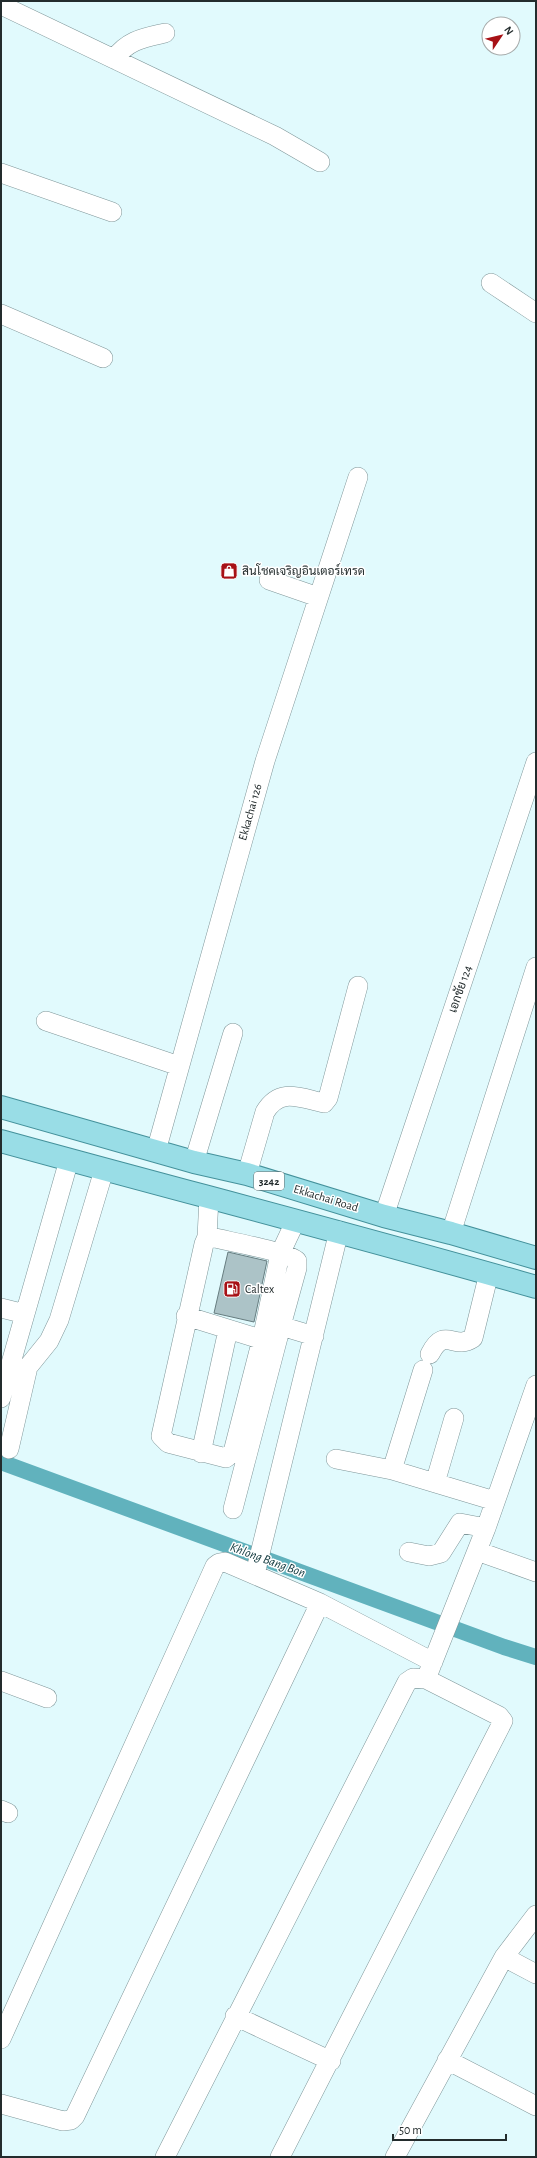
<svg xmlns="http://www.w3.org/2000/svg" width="537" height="2158" font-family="'Alegreya Sans',Sarabun,sans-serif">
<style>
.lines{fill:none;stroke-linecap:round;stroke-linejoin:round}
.canal{stroke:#61b2bd;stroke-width:16}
.building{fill:#acc3c7;stroke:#667c7f}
.minor-casing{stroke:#7f9699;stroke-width:20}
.major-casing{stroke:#44919b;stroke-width:24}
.minor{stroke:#fff;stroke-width:19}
.major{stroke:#99dde6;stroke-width:22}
.labels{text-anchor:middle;stroke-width:3;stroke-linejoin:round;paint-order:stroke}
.shield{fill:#fff;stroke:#656b6c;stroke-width:1}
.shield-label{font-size:11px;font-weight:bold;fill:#232c2d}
.poi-label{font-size:12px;fill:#232c2d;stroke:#fff;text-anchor:start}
.street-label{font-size:12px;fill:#232c2d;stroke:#fff}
.water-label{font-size:13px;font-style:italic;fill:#0e363b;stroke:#fff}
</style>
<rect width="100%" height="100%" fill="#e1fafd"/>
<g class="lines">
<path class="canal" d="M 1,1462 L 504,1647 L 536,1657"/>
</g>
<path class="building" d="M 228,1252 L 267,1261 L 254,1322 L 214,1313 Z"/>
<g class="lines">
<g class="minor-casing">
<path id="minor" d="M 1,5 L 275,136 L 320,162
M 114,59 C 128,40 143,38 165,33
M 1,173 L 112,212
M 491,283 L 536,313
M 1,314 L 103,358
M 269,580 L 318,597
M 46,1021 L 179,1066
M 156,1151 L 265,761 L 358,477
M 194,1162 L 233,1033
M 247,1174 L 265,1112 C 280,1087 300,1098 324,1103 L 328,1098 L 358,986
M 384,1216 L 536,762
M 296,1220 L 280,1254 L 262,1339 L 233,1452 L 226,1458 L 168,1443 L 161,1436 L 204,1244 L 207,1237 L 211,1237 C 226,1241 289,1252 297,1261 L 297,1268 L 281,1326 L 314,1336
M 451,1233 L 536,967
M 207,1237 L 209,1198
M 1,1308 L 25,1314
M 186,1316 L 273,1343
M 430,1354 C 445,1325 453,1351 473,1338 L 489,1273
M 1,1398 L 69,1160
M 9,1449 L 28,1367 L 49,1341 L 59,1320 L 104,1170
M 201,1453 L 228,1330
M 336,1459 L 392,1470 L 495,1501
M 392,1470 L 423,1370
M 435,1483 L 454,1418
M 233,1509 L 281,1326
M 477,1551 L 536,1572
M 409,1552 L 429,1556 L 441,1553 L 460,1523 L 486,1528
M 255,1574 L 339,1231
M 320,1603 L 433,1662
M 1,1681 L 47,1698
M 1,1810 L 8,1813
M 504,1957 L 536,1974
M 235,2016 L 331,2061
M 1,2039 L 215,1566 L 219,1563 L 225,1562 L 320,1603 L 75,2116 L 71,2120 L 63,2121 L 1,2104
M 447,2060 L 536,2106
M 165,2157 L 407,1682 L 413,1678 L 426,1679 L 486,1528 L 536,1385
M 280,2157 L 503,1721 L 499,1716 L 426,1679
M 395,2157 L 504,1957 L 536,1915"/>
</g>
<g class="major-casing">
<path id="major" d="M 1,1107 L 194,1162 L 247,1174 L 384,1216 L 451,1233 L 536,1258
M 1,1141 C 179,1190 358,1236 536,1287"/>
</g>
<use href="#minor" class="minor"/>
<use href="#major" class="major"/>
</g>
<defs>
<g id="shop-square" transform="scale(0.9)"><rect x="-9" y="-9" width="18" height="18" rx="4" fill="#a71116" stroke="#fff"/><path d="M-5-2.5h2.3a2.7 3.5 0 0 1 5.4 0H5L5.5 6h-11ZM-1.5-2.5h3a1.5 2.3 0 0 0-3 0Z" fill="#fff"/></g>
<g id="fuel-square" transform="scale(0.9)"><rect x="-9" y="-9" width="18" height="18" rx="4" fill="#a71116" stroke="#fff"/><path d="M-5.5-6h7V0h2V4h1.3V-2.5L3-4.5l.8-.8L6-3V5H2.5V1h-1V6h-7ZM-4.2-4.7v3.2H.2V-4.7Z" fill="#fff"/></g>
</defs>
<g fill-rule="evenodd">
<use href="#shop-square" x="229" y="571"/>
<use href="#fuel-square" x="232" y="1289"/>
</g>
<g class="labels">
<rect class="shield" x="254" y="1172" width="30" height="18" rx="3"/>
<g class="shield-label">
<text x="269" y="1185">3242</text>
</g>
<g class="poi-label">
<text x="242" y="575">สินโชคเจริญอินเตอร์เทรด</text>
<text x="245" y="1293">Caltex</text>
</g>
<g class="street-label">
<text transform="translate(250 812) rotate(-74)" y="4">Ekkachai 126</text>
<text transform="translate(460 989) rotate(-71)" y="4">เอกชัย 124</text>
<text transform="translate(326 1198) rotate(17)" y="4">Ekkachai Road</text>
</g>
<g class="water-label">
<text transform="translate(268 1559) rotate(20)" y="5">Khlong Bang Bon</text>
</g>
</g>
<rect width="537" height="2158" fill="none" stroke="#232c2d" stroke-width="4"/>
<g transform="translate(501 36) rotate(55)"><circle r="19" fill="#ffffff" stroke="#a7abab"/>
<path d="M0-3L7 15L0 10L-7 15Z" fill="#a71116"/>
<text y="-6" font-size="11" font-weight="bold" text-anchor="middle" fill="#232c2d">N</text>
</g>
<path d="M393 2134v6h113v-6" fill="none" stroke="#232c2d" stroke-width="2"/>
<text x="399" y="2134" font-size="12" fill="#232c2d" stroke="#ffffff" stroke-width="3" paint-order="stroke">50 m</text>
</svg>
